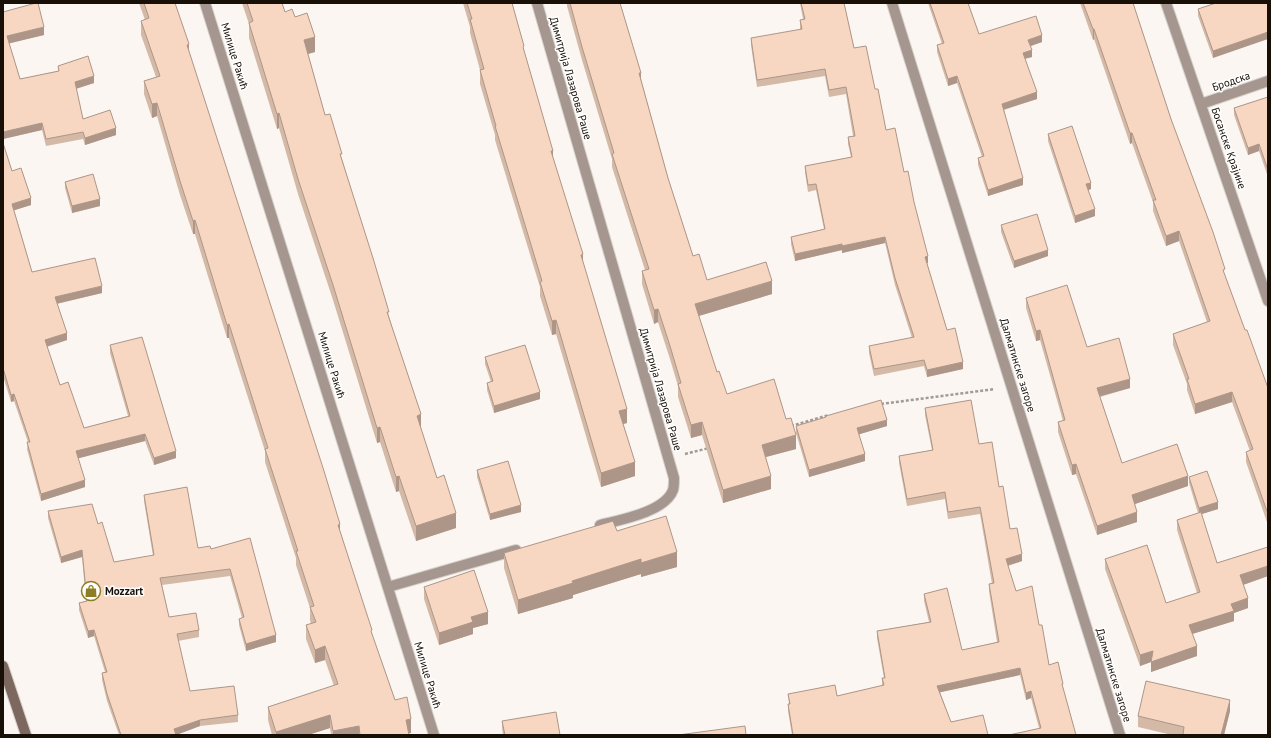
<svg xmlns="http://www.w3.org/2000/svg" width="1271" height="738" font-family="'PT Sans',sans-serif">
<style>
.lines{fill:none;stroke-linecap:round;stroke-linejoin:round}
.street-casing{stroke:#d7d1cb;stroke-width:12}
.secondary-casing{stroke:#d7d1cb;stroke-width:12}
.path{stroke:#a29b95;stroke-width:2.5;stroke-dasharray:3 2;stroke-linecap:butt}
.street{stroke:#a59690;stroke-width:10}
.secondary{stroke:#7d685f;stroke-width:10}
.wall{fill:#d4b9a7}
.shaded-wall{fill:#ad9688}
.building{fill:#f7d7c2;stroke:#ad9688}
.labels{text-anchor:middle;stroke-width:3;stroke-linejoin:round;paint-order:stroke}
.street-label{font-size:11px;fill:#180f06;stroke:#fff}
.poi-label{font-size:11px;font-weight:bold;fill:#180f06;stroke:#fff;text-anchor:start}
</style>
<rect width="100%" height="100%" fill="#fbf6f1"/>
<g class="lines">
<g class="street-casing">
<path id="street" d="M 205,3 L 434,735
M 537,3 L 674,478 C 674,482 674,487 673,490 C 665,512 620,520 600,525
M 892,3 L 1120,735
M 1166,3 L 1268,301
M 1201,104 L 1268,81
M 388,587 L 516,550"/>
</g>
<g class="secondary-casing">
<path id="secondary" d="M 3,666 L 26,735"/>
</g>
<path class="path" d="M 881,404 L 995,389
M 791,426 L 829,415
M 685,454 L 709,448"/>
<use href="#street" class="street"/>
<use href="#secondary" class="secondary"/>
</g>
<path class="wall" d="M 139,3 L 175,3 L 189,52 L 340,531 L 372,635 L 395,700 L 411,733 L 409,733 L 409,735 L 331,735 L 330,728 L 308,735 L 272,735 L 268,720 L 268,707 L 334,686 L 325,660 L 315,663 L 306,639 L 306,625 L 311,624 L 310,620 L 310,608 L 296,565 L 296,558 L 265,462 L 265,451 L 229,338 L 227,338 L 195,234 L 193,234 L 180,195 L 157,116 L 152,118 L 144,94 L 144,81 L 156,77 L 141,35 L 141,21 L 145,20 Z
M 242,3 L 282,3 L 285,12 L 295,17 L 315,52 L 308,54 L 325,115 L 342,159 L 389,316 L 421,429 L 437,478 L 456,528 L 416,541 L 399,491 L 396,492 L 380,442 L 377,443 L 333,300 L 298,194 L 279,128 L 277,129 L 249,38 L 249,24 Z
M 463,3 L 512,3 L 524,52 L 553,160 L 583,264 L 627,423 L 623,424 L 635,476 L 601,487 L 556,334 L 552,335 L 540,296 L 540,287 L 495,140 L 495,135 L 480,84 L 480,70 L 470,33 L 470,27 Z
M 567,3 L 620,3 L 668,178 L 693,256 L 707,280 L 772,294 L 699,316 L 717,372 L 727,394 L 796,449 L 766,457 L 771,489 L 723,503 L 702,435 L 691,438 L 678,397 L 678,386 L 670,359 L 658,322 L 654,324 L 642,284 L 642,271 L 645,270 L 612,167 L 612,159 L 582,60 L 567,6 Z
M 800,3 L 844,3 L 854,48 L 875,89 L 886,130 L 904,172 L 914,202 L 928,263 L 927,263 L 947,330 L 963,369 L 927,377 L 924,366 L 874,376 L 869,353 L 869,346 L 912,338 L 895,285 L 885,243 L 842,253 L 842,250 L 795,261 L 791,244 L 791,237 L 824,229 L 816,190 L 808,192 L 805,172 L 805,166 L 851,157 L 848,144 L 848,137 L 853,136 L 846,94 L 829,97 L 825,76 L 757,87 L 751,45 L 751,38 L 800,30 L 800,20 L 803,19 Z
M 928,3 L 968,3 L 979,34 L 1042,42 L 1030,46 L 1032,57 L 1025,59 L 1037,99 L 1004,110 L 1023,185 L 988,196 L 978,165 L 978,158 L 982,157 L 957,83 L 948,86 L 937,52 L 937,45 L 942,44 Z
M 1080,3 L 1133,3 L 1171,119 L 1225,276 L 1245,330 L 1268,388 L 1268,525 L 1246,462 L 1246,452 L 1250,451 L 1232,402 L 1195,414 L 1187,390 L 1187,384 L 1173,345 L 1173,334 L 1207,322 L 1179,241 L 1166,246 L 1153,211 L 1153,202 L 1132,143 L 1130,144 L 1094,39 L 1093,40 Z
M 1216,3 L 1213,58 L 1198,16 L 1198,9 Z
M 3,12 L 44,35 L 9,43 L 20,79 L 58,71 L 58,66 L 94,83 L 76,89 L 83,119 L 116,135 L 85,145 L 83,139 L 46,146 L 42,130 L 3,139 Z
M 1268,97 L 1268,177 L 1259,151 L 1248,155 L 1234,115 L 1234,108 Z
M 1048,134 L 1091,189 L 1088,190 L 1095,216 L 1075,223 L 1048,141 Z
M 3,143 L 12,171 L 31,205 L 14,210 L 32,272 L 102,293 L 57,304 L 67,340 L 47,347 L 60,385 L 84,428 L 128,416 L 110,353 L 110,345 L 176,458 L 154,465 L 145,441 L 78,458 L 85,487 L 41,501 L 27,449 L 28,442 L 14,401 L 11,402 L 3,376 Z
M 65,182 L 100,206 L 72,213 L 65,188 Z
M 1001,225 L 1048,256 L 1014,268 L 1001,232 Z
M 1026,298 L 1087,347 L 1130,388 L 1100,397 L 1122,463 L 1188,486 L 1135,504 L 1137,522 L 1097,535 L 1076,474 L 1072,475 L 1058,432 L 1058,422 L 1063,421 L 1040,340 L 1036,341 L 1026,308 Z
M 485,357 L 540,399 L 494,413 L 487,390 L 487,383 L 491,382 L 485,364 Z
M 925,408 L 979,444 L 999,487 L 1010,529 L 1022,561 L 1008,566 L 1016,591 L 1039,625 L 1049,665 L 1063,690 L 1076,735 L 1039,728 L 1031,698 L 1026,700 L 1020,675 L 940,692 L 951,722 L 988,735 L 792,735 L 788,711 L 788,704 L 789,704 L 788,694 L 837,696 L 882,686 L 882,678 L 884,678 L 877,638 L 877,631 L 929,622 L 924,601 L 924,594 L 962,650 L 997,642 L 989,591 L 989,584 L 992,584 L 980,514 L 948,519 L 945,499 L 907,506 L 899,463 L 899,456 L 932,450 L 925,415 Z
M 826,416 L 887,426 L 859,434 L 865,461 L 809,477 L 796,433 L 796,426 L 826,417 Z
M 477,470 L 521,512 L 490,520 L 477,477 Z
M 1189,477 L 1218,509 L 1201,514 L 1217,563 L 1268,547 L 1268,576 L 1243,585 L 1248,608 L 1234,613 L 1234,621 L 1192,634 L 1197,656 L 1151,672 L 1151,662 L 1140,666 L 1105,569 L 1105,559 L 1166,603 L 1197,593 L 1177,530 L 1177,520 L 1198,513 L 1189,483 Z
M 144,495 L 198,548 L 211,549 L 250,538 L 276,642 L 246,651 L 239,625 L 239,619 L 242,618 L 230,576 L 162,585 L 169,617 L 199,630 L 199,637 L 178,641 L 190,691 L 238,715 L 238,722 L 200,726 L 176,735 L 119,735 L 107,701 L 102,680 L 102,673 L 105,672 L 94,636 L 88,638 L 79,610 L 79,603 L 86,601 L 82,557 L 61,563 L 48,518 L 48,511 L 98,524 L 114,562 L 153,556 L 144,501 Z
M 617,531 L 677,567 L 641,577 L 641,574 L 573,595 L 573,598 L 518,614 L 504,568 L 504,553 Z
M 424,587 L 488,624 L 473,628 L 473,634 L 439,645 L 424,599 Z
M 1230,711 L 1224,735 L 1172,735 L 1138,727 L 1138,716 Z
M 502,721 L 560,735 L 503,735 L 502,728 Z"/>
<path class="shaded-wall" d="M 44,27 L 44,35 L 7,44 L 7,36 Z
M 1093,29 L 1094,29 L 1094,39 L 1093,40 Z
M 1268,32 L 1268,39 L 1213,58 L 1213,51 Z
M 1042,35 L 1042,42 L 1028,47 L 1028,40 Z
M 315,37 L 315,52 L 304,55 L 304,40 Z
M 189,44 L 189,57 L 187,45 Z
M 1032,50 L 1032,57 L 1023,59 L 1023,53 Z
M 639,73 L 641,73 L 641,86 Z
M 94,76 L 94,83 L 75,89 L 75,82 Z
M 957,76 L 957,83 L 948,86 L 948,79 Z
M 1037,92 L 1037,99 L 1002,110 L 1002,104 Z
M 157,103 L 157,116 L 152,118 L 152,104 Z
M 279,113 L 279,128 L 277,129 L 277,114 Z
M 42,123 L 42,130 L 3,139 L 3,132 Z
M 116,128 L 116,135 L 85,145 L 85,138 Z
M 1130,133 L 1132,133 L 1132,143 L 1130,144 Z
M 1259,144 L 1259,151 L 1248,155 L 1248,148 Z
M 551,151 L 553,151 L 553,165 Z
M 1023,178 L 1023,185 L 988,196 L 988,190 Z
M 1091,183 L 1091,189 L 1086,191 L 1086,184 Z
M 31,198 L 31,205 L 12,211 L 12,204 Z
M 100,199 L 100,206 L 72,213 L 72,206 Z
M 1095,209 L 1095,216 L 1075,223 L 1075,216 Z
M 195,220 L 195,234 L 193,234 L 193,221 Z
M 1179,231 L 1179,241 L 1166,246 L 1166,236 Z
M 885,237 L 885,243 L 842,253 L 842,246 Z
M 842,244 L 842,250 L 795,261 L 795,254 Z
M 1048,250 L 1048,256 L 1014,268 L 1014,261 Z
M 583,254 L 583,268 L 581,255 Z
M 928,256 L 928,263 L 925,264 L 925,257 Z
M 772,281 L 772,294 L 695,317 L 695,304 Z
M 102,286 L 102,293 L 55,304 L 55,297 Z
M 658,309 L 658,322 L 654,324 L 654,310 Z
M 556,320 L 556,334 L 552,335 L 552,321 Z
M 229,324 L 229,338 L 227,338 L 227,325 Z
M 1040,330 L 1040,340 L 1036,341 L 1036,331 Z
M 67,333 L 67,340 L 45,347 L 45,340 Z
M 963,362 L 963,369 L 927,377 L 927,370 Z
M 1130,379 L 1130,388 L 1097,397 L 1097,388 Z
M 540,392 L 540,399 L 494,413 L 494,406 Z
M 1232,392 L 1232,402 L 1195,414 L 1195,404 Z
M 14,394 L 14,401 L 11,402 L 11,395 Z
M 627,409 L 627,423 L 619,425 L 619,411 Z
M 421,414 L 421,429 L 417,416 Z
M 887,420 L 887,426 L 857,435 L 857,428 Z
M 702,422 L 702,435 L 691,438 L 691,425 Z
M 380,427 L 380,442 L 377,443 L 377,428 Z
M 145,434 L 145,441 L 76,459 L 76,451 Z
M 796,435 L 796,449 L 762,458 L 762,445 Z
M 176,451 L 176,458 L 154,465 L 154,458 Z
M 865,454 L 865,461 L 809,477 L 809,470 Z
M 635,462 L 635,476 L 601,487 L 601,473 Z
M 1076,464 L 1076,474 L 1072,475 L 1072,465 Z
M 399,476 L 399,491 L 396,492 L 396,477 Z
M 771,476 L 771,489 L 723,503 L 723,490 Z
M 1188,476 L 1188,486 L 1132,505 L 1132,495 Z
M 85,480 L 85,487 L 41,501 L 41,494 Z
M 1218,502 L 1218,509 L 1199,515 L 1199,508 Z
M 521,505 L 521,512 L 490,520 L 490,514 Z
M 1137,512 L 1137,522 L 1097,535 L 1097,526 Z
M 456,513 L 456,528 L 416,541 L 416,526 Z
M 340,524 L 340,537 L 338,525 Z
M 82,550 L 82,557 L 61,563 L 61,557 Z
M 677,552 L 677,567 L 641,577 L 641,563 Z
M 1022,554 L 1022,561 L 1006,566 L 1006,559 Z
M 641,559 L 641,574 L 573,595 L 573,598 L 518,614 L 518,600 L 572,581 Z
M 1268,566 L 1268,576 L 1240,586 L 1240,575 Z
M 1248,598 L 1248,608 L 1234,613 L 1234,621 L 1189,635 L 1189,625 L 1231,604 Z
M 488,612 L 488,624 L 473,628 L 473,634 L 439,645 L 439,633 L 471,617 Z
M 94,630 L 94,636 L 88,638 L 88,631 Z
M 276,635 L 276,642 L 246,651 L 246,644 Z
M 325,646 L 325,660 L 315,663 L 315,650 Z
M 1197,646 L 1197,656 L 1151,672 L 1151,662 L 1140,666 L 1140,655 L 1153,651 Z
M 1020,668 L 1020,675 L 937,693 L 937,686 Z
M 1031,691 L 1031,698 L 1026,700 L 1026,693 Z
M 1230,700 L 1230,711 L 1224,735 L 1221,735 Z
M 330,715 L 330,728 L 308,735 L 276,735 L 276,732 Z
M 411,719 L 411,733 L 406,734 L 406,720 Z
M 200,720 L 200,726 L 176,735 L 174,729 Z
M 359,726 L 359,735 L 333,735 L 333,731 Z"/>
<path class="building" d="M 36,3 L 38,3 L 44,27 L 7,36 L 20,79 L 59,71 L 58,66 L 88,56 L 94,76 L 75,82 L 83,119 L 110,110 L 116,128 L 85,138 L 83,132 L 46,139 L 42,123 L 3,132 L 3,12 Z
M 144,3 L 175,3 L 189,44 L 187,45 L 324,471 L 340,524 L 338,525 L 372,630 L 371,631 L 395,700 L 407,697 L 411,719 L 406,720 L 409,735 L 360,735 L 359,726 L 333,731 L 330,715 L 276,732 L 268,707 L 338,684 L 325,646 L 315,650 L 306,625 L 316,622 L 310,607 L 314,606 L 296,551 L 298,551 L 265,449 L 268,448 L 229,324 L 227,325 L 195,220 L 193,221 L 180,181 L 157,103 L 152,104 L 144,81 L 160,76 L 141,21 L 149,18 Z
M 247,3 L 282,3 L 285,12 L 292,9 L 295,17 L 307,13 L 315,37 L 304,40 L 325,115 L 330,114 L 342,154 L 340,154 L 373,258 L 389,312 L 387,312 L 421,414 L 417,416 L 437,478 L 444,475 L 456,513 L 416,526 L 399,476 L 396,477 L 380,427 L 377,428 L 333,285 L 298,179 L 279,113 L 277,114 L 249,23 L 253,21 Z
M 467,3 L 512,3 L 524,46 L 523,47 L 553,151 L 551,151 L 583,254 L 581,255 L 627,409 L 619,411 L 635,462 L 601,473 L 556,320 L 552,321 L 540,282 L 542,281 L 495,126 L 496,126 L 480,70 L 484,69 L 470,19 L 472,19 Z
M 570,3 L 620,3 L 641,73 L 639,73 L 668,178 L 693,256 L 699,254 L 707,280 L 766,262 L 772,281 L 695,304 L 717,372 L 719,371 L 727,394 L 774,379 L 786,419 L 791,418 L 796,435 L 762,445 L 771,476 L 723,490 L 702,422 L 691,425 L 678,384 L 681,383 L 670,346 L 658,309 L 654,310 L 642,271 L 649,269 L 612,154 L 614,153 L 582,47 Z
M 801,3 L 844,3 L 854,48 L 866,46 L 875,89 L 878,89 L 886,130 L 895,128 L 904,172 L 908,171 L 914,202 L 928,256 L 925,257 L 947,330 L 955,328 L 963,362 L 927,370 L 924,360 L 874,369 L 869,346 L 914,337 L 895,278 L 885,237 L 842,246 L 842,244 L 795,254 L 791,237 L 825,229 L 816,184 L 808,185 L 805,166 L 852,157 L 848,137 L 855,136 L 846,87 L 829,90 L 825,69 L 757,80 L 751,38 L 802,29 L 800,20 L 805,19 Z
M 930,3 L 968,3 L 979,34 L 1036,16 L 1042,35 L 1028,40 L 1032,50 L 1023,53 L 1037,92 L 1002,104 L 1023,178 L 988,190 L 978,158 L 984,156 L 957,76 L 948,79 L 937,45 L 944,43 Z
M 1083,3 L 1133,3 L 1171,119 L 1213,232 L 1225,269 L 1223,270 L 1245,330 L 1247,330 L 1268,388 L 1268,514 L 1246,452 L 1253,449 L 1232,392 L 1195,404 L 1187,379 L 1189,379 L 1173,334 L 1210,321 L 1179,231 L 1166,236 L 1153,200 L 1156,200 L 1132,133 L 1130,133 L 1094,29 L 1093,29 Z
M 1216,3 L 1268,3 L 1268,32 L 1213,51 L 1198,9 Z
M 1268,97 L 1268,170 L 1259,144 L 1248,148 L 1234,108 Z
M 1072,126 L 1091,183 L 1086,184 L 1095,209 L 1075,216 L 1048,134 Z
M 3,143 L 12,171 L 21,168 L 31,198 L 12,204 L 32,272 L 95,258 L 102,286 L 55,297 L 67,333 L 45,340 L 60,385 L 68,382 L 84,428 L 130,416 L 110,345 L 142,337 L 176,451 L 154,458 L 145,434 L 76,451 L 85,480 L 41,494 L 27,442 L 30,442 L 14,394 L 11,395 L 3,368 Z
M 93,174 L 100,199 L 72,206 L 65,182 Z
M 1037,214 L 1048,250 L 1014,261 L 1001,225 Z
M 1067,285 L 1087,347 L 1119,338 L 1130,379 L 1097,388 L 1122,463 L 1177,444 L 1188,476 L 1132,495 L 1137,512 L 1097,526 L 1076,464 L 1072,465 L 1058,422 L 1065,420 L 1040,330 L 1036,331 L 1026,298 Z
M 525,345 L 540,392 L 494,406 L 487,383 L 493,381 L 485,357 Z
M 881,400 L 887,420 L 857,428 L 865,454 L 809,470 L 796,426 L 826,417 L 826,416 Z
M 971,400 L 979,444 L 992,442 L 999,487 L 1003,486 L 1010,529 L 1017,528 L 1022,554 L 1006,559 L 1016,591 L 1032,586 L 1039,625 L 1042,625 L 1049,665 L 1058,662 L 1063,684 L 1062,684 L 1076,735 L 1009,735 L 1041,728 L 1031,691 L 1026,693 L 1020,668 L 937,686 L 951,722 L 983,715 L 988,735 L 793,735 L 788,704 L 790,704 L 788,694 L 835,685 L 837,696 L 884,685 L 882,678 L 885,678 L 877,631 L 931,622 L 924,594 L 947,588 L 962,650 L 999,642 L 989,584 L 994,583 L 980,507 L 948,512 L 945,492 L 907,499 L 899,456 L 933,450 L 925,408 Z
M 508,461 L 521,505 L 490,514 L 477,470 Z
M 1207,471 L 1218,502 L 1199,508 L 1189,477 Z
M 187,487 L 198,548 L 210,546 L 211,549 L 250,538 L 276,635 L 246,644 L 239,619 L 244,617 L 230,569 L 160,578 L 169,617 L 196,613 L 199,630 L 177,634 L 190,691 L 234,686 L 238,715 L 200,720 L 174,729 L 176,735 L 121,735 L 107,694 L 102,673 L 107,672 L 94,630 L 88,631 L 79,603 L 87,601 L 82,550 L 61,557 L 48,511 L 92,504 L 98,524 L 102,522 L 114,562 L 154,555 L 144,495 Z
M 1201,512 L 1217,563 L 1268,547 L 1268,566 L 1240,575 L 1248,598 L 1231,604 L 1234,611 L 1189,625 L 1197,646 L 1151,662 L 1153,651 L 1140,655 L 1105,559 L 1147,545 L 1166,603 L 1200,592 L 1177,520 Z
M 666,516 L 677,552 L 641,563 L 641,559 L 572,581 L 573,583 L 518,600 L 504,553 L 613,521 L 617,531 Z
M 474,570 L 488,612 L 471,617 L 473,622 L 439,633 L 424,587 Z
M 1146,681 L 1230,700 L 1221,735 L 1183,735 L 1184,727 L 1138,716 Z
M 556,712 L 560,735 L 505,735 L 502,721 Z
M 745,726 L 746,735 L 678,735 Z"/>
<defs>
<g id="shop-ring" transform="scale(1)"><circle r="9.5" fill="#fff" stroke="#8d7d24" stroke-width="1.5"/><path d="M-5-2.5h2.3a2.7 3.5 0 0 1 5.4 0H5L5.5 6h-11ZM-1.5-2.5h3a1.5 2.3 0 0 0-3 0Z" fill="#8d7d24"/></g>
</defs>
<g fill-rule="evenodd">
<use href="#shop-ring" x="91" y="591"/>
</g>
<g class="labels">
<g class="street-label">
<text transform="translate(235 56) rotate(73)" y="4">Милице Ракић</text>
<text transform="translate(571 78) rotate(74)" y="4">Димитрија Лазарова Раше</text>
<text transform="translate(1231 81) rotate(-19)" y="4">Бродска</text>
<text transform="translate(1229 148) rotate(71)" y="4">Босанске Крајине</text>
<text transform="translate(332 365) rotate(73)" y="4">Милице Ракић</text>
<text transform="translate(1018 365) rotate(73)" y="4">Далматинске загоре</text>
<text transform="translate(661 389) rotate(74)" y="4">Димитрија Лазарова Раше</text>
<text transform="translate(428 675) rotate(73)" y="4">Милице Ракић</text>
<text transform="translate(1114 675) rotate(73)" y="4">Далматинске загоре</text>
</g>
<g class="poi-label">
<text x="105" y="595">Mozzart</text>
</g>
</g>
<rect width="1271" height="738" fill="none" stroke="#180f06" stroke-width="8"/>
</svg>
